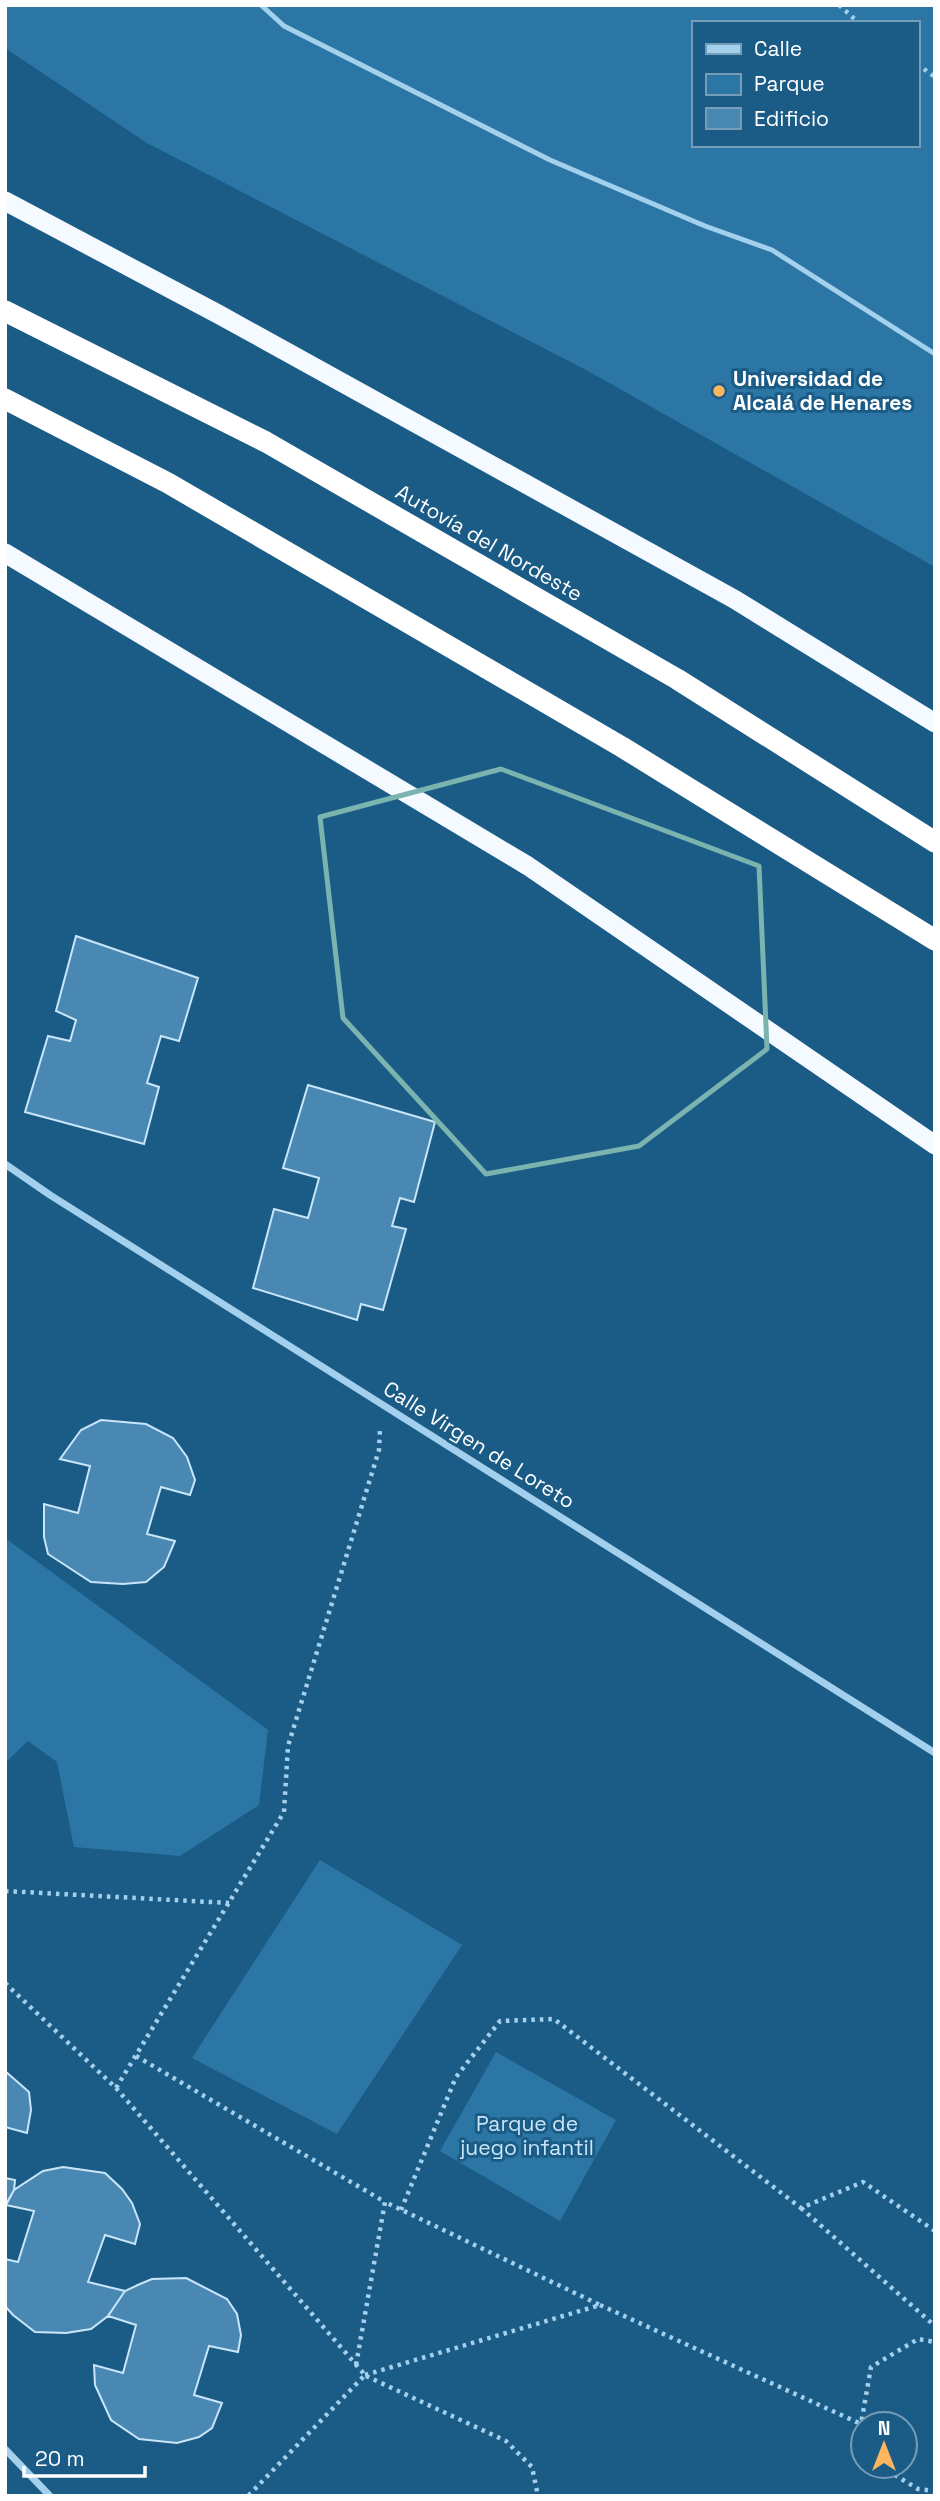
<svg xmlns="http://www.w3.org/2000/svg" width="940" height="2501" font-family="'Space Grotesk',sans-serif">
<style>
.green{fill:#2b76a4;fill-rule:evenodd}
.building{fill:#4888b2;stroke:#c9e6f9;stroke-width:2}
.lines{fill:none;stroke-linecap:round;stroke-linejoin:round}
.path{stroke:#a3d0ec;stroke-width:4.5;stroke-dasharray:3.5 5;stroke-linecap:butt}
.service{stroke:#a3d0ec;stroke-width:5}
.minor{stroke:#a3d0ec;stroke-width:7}
.trunk{stroke:#f4faff;stroke-width:19}
.motorway{stroke:#fff;stroke-width:21}
.marked{fill:none;stroke:#7bb4af;stroke-width:5;stroke-linejoin:round}
.poi-dot{fill:#fdb660;stroke:#1b5c87;stroke-width:2.5}
.labels{text-anchor:middle;stroke-width:6;stroke-linejoin:round;paint-order:stroke}
.poi-label{font-size:21px;font-weight:bold;fill:#fff;stroke:#1b5c87;text-anchor:start}
.street-label{font-size:21px;fill:#fff;stroke:#1b5c87}
.park-label{font-size:21px;fill:#c9e6f9;stroke:#1b5c87}
</style>
<rect width="100%" height="100%" fill="#1b5c87"/>
<path class="green" d="M 5,5 L 935,5 L 935,567 L 588,371 L 147,143 L 5,48 ZM 693,23 L 917,23 L 917,145 L 693,145 Z
M 5,1538 L 268,1730 L 259,1805 L 180,1856 L 74,1847 L 57,1762 L 28,1741 L 5,1763 Z
M 320,1860 L 462,1945 L 337,2134 L 192,2058 Z
M 496,2052 L 616,2120 L 560,2221 L 440,2151 Z"/>
<path class="building" d="M 76,936 L 198,978 L 179,1041 L 161,1036 L 147,1083 L 159,1087 L 144,1144 L 25,1112 L 48,1036 L 70,1041 L 76,1020 L 56,1011 Z
M 308,1085 L 435,1122 L 414,1202 L 400,1198 L 392,1226 L 406,1229 L 383,1310 L 361,1304 L 357,1320 L 253,1288 L 274,1209 L 308,1218 L 319,1178 L 283,1168 Z
M 101,1420 L 146,1424 L 173,1438 L 187,1457 L 195,1480 L 190,1495 L 161,1487 L 147,1534 L 175,1541 L 164,1567 L 146,1582 L 123,1584 L 91,1582 L 48,1554 L 44,1537 L 44,1504 L 78,1513 L 90,1466 L 60,1459 L 81,1430 Z
M 5,2071 L 29,2092 L 31,2110 L 27,2133 L 5,2127 Z
M 63,2167 L 105,2173 L 122,2189 L 132,2203 L 140,2224 L 135,2244 L 105,2235 L 88,2282 L 125,2291 L 108,2316 L 91,2329 L 66,2333 L 35,2332 L 13,2315 L 5,2306 L 5,2259 L 18,2262 L 34,2211 L 6,2205 L 14,2190 L 43,2171 Z
M 5,2178 L 15,2180 L 14,2190 L 5,2206 Z
M 186,2278 L 227,2299 L 237,2314 L 241,2335 L 238,2352 L 209,2346 L 194,2395 L 222,2403 L 212,2428 L 199,2437 L 177,2443 L 139,2439 L 111,2420 L 95,2385 L 94,2365 L 123,2373 L 136,2325 L 108,2316 L 125,2291 L 140,2284 L 152,2279 Z"/>
<g class="lines">
<path class="path" d="M 839,5 L 859,23
M 917,64 L 935,77
M 5,1891 L 229,1903
M 5,1983 L 116,2088 L 284,1812 L 288,1746 L 379,1450 L 380,1429
M 136,2056 L 385,2202 L 356,2365
M 116,2088 L 365,2375 L 248,2496
M 801,2208 L 935,2326
M 401,2210 L 456,2077 L 500,2021 L 554,2019 L 801,2208 L 863,2182 L 935,2231
M 600,2305 L 861,2424
M 365,2375 L 600,2305 L 385,2202
M 366,2376 L 506,2441 L 532,2467 L 538,2496
M 863,2428 L 861,2424 L 871,2367 L 918,2339 L 935,2342
M 880,2466 L 918,2489 L 935,2491"/>
<path class="service" d="M 261,5 L 284,26 L 550,160 L 705,226 L 772,250 L 935,354"/>
<path class="minor" d="M 5,1164 L 50,1195 L 935,1753
M 5,2449 L 50,2496"/>
<path class="trunk" d="M 5,201 L 218,314 L 734,599 L 935,723
M 5,553 L 528,866 L 935,1145"/>
<path class="motorway" d="M 5,311 L 266,442 L 677,679 L 935,842
M 5,399 L 168,483 L 622,747 L 935,940"/>
</g>
<path class="marked" d="M 501,769 L 759,866 L 767,1049 L 639,1146 L 486,1174 L 343,1018 L 320,817 Z"/>
<circle class="poi-dot" cx="719" cy="391" r="7"/>
<g class="labels">
<g class="poi-label">
<text x="733" y="386">Universidad de<tspan x="733" dy="24">Alcalá de Henares</tspan></text>
</g>
<g class="street-label">
<text transform="translate(489 543) rotate(30)" y="7">Autovía del Nordeste</text>
<text transform="translate(479 1445) rotate(32)" y="7">Calle Virgen de Loreto</text>
</g>
<g class="park-label">
<text x="527" y="2131">Parque de<tspan x="527" dy="24">juego infantil</tspan></text>
</g>
</g>
<rect width="940" height="2501" fill="none" stroke="#ffffff" stroke-width="14"/>
<rect x="692" y="21" width="228" height="126" fill="#1b5c87" stroke="#769db7" stroke-width="2"/>
<rect x="706" y="44" width="35" height="10" fill="#a3d0ec" stroke="#769db7" stroke-width="2"/>
<text x="754" y="56" font-size="21" fill="#ffffff">Calle</text>
<rect x="706" y="74" width="35" height="21" fill="#2b76a4" stroke="#769db7" stroke-width="2"/>
<text x="754" y="91" font-size="21" fill="#ffffff">Parque</text>
<rect x="706" y="108" width="35" height="21" fill="#4888b2" stroke="#769db7" stroke-width="2"/>
<text x="754" y="126" font-size="21" fill="#ffffff">Edificio</text>
<g transform="translate(884 2445)"><circle r="33" fill="#1b5c87" stroke="#769db7" stroke-width="2"/>
<path d="M0-5L12 26L0 18L-12 26Z" fill="#fdb660"/>
<text y="-10" font-size="19" font-weight="bold" text-anchor="middle" fill="#ffffff">N</text>
</g>
<path d="M24 2466v10h121v-10" fill="none" stroke="#ffffff" stroke-width="3.5"/>
<text x="35" y="2466" font-size="21" fill="#ffffff" stroke="#1b5c87" stroke-width="5" paint-order="stroke">20 m</text>
</svg>
